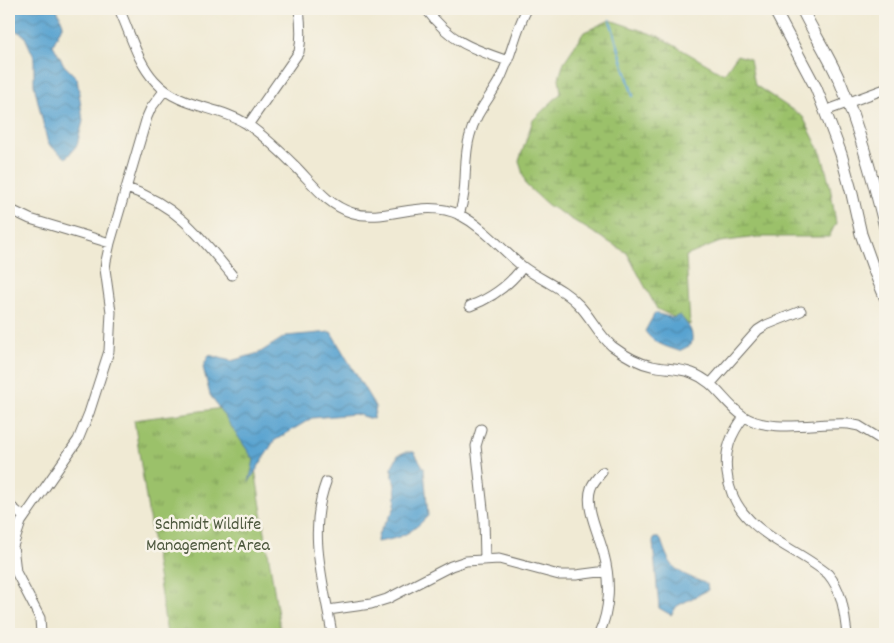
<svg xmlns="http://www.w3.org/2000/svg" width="894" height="643" font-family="Dekko,sans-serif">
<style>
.wetland{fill:url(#wetland-marsh);stroke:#63764b}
.park{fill:url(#park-tufts);stroke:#63764b}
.water{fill:url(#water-waves);stroke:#42677e}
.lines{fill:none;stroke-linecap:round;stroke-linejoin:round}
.stream{stroke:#59a3d0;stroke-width:2.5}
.minor-casing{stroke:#706e66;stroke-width:11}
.tertiary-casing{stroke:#706e66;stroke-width:13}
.minor{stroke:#fff;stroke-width:9}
.tertiary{stroke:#fff;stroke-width:11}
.labels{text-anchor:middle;stroke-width:5;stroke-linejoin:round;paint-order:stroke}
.park-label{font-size:18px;fill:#4d583e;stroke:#f7f3e8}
</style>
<defs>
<pattern id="wetland-marsh" width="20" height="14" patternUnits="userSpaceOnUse" patternTransform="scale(1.25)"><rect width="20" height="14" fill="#9bc16b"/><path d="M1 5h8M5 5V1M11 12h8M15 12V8" fill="none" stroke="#7f9d58"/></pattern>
<pattern id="park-tufts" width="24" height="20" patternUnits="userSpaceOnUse" patternTransform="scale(1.25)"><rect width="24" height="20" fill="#9bc16b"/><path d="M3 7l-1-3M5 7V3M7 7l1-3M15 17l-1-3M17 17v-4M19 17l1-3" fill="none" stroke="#7f9d58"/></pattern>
<pattern id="water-waves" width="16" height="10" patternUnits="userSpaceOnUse" patternTransform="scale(1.25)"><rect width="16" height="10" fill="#59a3d0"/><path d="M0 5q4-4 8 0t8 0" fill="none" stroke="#4a85a9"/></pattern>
</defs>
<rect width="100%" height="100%" fill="#f7f3e8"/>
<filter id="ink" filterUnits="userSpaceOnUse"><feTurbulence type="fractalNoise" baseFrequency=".02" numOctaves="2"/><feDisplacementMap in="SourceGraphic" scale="10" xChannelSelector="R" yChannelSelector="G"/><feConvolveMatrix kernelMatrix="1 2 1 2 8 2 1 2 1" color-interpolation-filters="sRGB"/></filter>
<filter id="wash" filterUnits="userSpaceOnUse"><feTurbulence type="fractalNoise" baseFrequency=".0096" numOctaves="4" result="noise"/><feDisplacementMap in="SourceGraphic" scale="20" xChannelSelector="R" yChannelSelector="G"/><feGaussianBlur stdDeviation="1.12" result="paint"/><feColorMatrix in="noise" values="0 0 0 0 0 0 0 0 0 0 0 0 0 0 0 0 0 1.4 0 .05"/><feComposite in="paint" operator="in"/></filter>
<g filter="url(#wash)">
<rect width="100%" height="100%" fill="#f0ead4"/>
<path class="wetland" d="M 610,20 L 658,36 L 724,74 L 737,55 L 750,59 L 755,85 L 803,117 L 822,155 L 830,186 L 836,223 L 829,237 L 757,237 L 720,242 L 686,256 L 690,325 L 657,309 L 627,253 L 548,205 L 526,185 L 519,161 L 533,120 L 561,93 L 559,78 L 564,62 L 584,32 Z"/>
<path class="park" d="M 245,405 L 281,634 L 167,634 L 134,420 Z"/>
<path class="water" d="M 9,9 L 57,9 L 63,24 L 53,45 L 64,65 L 77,78 L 83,121 L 77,145 L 66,158 L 48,144 L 34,85 L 34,57 L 24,35 L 9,27 Z
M 655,313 L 673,318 L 680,315 C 688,326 695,331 691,345 L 679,351 C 667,347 652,343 645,331 Z
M 331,332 L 376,408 L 373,419 L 355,414 L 312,418 L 274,441 L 249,482 L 254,460 L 210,395 L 203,367 L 209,355 L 231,361 L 259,353 L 286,336 Z
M 405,452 L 414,452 L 424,468 L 428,516 C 410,534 402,538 377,542 C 377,530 388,521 393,511 C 399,497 394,482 391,468 L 398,455 Z
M 654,538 L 659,538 L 661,540 C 671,572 678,572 707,584 L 708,590 L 677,606 L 671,615 L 659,608 L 653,543 Z"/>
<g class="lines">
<path class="stream" d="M 610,20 L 633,96"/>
</g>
</g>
<g filter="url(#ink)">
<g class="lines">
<g class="minor-casing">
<path id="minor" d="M 119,9 C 130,32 137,62 155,81 C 180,109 217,105 247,124 C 264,136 280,151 295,166 C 313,184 327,205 353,213 C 386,223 423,197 460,215 C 485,228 501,249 522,266 C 540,280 562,287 578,304 C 591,317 598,334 612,346 C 624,355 637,363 652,366 C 665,369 679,368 692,373 C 716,382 723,402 743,416 C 770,434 817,422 849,424 L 859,426 L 885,442
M 426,9 C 451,42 470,48 508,61
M 885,9 L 885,10
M 825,111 L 885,89
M 248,125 L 299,52 C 302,37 301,24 299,9
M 127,188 C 177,205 200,236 232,275
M 9,209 L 30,219 L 110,243
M 459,215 C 469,186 462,162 470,135 C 475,114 489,99 499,81 C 511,58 515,31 527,9
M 470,306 C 492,298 509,285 523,267
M 711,383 L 758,330 L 766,325 L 801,311
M 744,417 C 731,434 724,451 727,473 C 733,530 790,543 828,574 C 843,592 844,612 847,634
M 481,429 L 476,446 L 484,518 L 485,559
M 326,482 C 307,533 324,583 332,634
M 9,505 L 24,517
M 328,610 L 371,604 L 387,599 L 451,566 L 466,561 L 499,559 L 559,575 L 576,575 L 607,571
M 41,634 L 40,618 L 16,572 L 13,546 L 21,522 L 78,440 L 89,413 L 109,351 L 111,312 L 105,269 L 106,261 L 110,243 L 147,117 L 151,108 L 164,91
M 599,634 C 610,610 611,581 604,555 C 600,536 584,507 591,488 C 593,482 598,477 602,472"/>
</g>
<g class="tertiary-casing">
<path id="tertiary" d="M 774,9 L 816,88 L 825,111 L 841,154 L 852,194 L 861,234 L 875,273 L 885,297
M 802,9 C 814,34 830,58 841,84 C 860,131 873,178 885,227"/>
</g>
<use href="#minor" class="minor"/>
<use href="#tertiary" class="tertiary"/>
</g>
</g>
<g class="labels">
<g class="park-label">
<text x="208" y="529">Schmidt Wildlife<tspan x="208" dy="21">Management Area</tspan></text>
</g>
</g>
<rect width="894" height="643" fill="none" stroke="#f7f3e8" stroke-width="30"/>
</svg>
